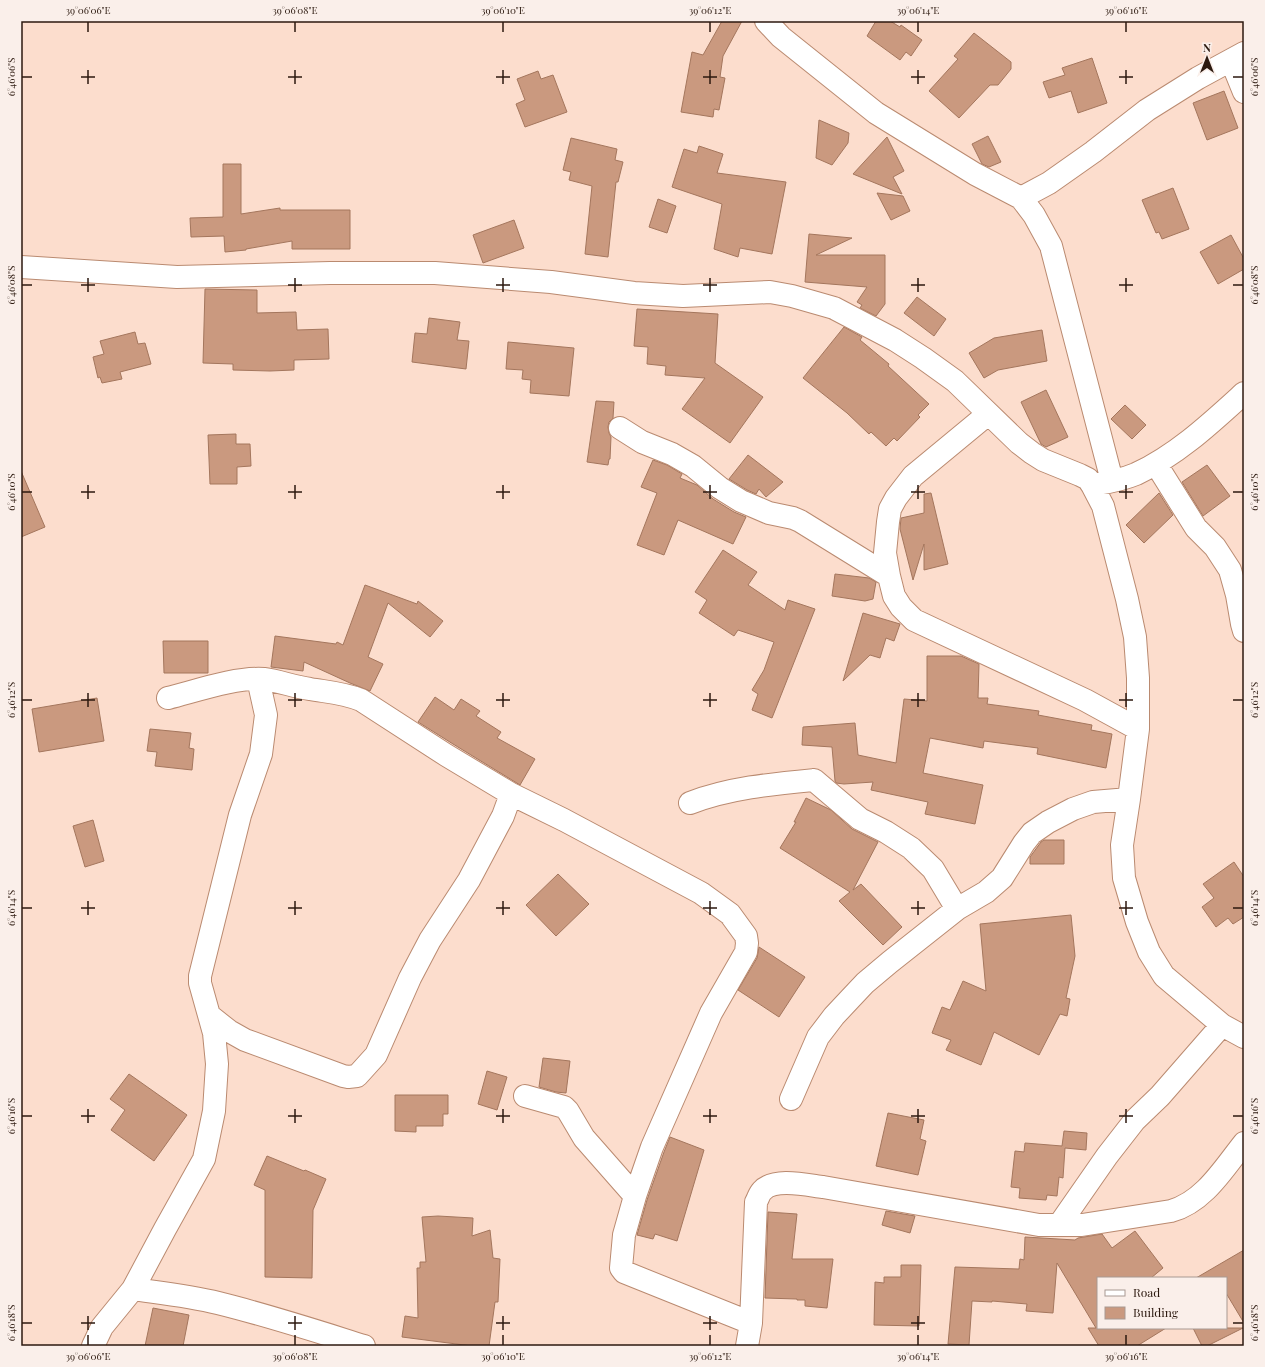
<svg xmlns="http://www.w3.org/2000/svg" width="1265" height="1367" font-family="'Playfair Display',serif">
<style>
.building{fill:#ca997f;stroke:#a4765d}
.lines{fill:none;stroke-linecap:round;stroke-linejoin:round}
.minor-casing{stroke:#ba8a70;stroke-width:24}
.minor{stroke:#fff;stroke-width:22}
.ticks{fill:none;stroke:#2c190f;stroke-width:1.5}
.neatline{fill:none;stroke:#2c190f;stroke-width:1.5}
.ticks-label{font-size:10px;text-anchor:middle;fill:#2c190f}
</style>
<rect width="100%" height="100%" fill="#fcddcd"/>
<path class="building" d="M 722,21 L 742,21 L 723,56 L 720,77 L 725,78 L 719,110 L 714,109 L 713,117 L 681,112 L 692,52 L 703,55 Z
M 876,21 L 890,21 L 900,27 L 901,25 L 922,40 L 911,56 L 906,52 L 900,60 L 867,36 Z
M 974,33 L 1011,62 L 1011,69 L 998,85 L 990,85 L 959,118 L 929,91 L 958,59 L 954,56 Z
M 1092,58 L 1107,103 L 1078,113 L 1071,91 L 1049,98 L 1043,82 L 1065,75 L 1062,68 Z
M 538,71 L 541,79 L 553,75 L 567,112 L 525,127 L 516,104 L 525,100 L 517,79 Z
M 1224,91 L 1238,128 L 1207,140 L 1193,103 Z
M 819,120 L 849,133 L 848,143 L 832,165 L 816,158 Z
M 988,136 L 1001,162 L 989,167 L 982,164 L 972,144 Z
M 887,137 L 904,171 L 893,177 L 902,194 L 853,174 Z
M 571,138 L 617,149 L 615,160 L 623,162 L 618,182 L 616,182 L 608,257 L 585,254 L 592,186 L 569,180 L 571,172 L 563,170 Z
M 699,146 L 723,154 L 717,173 L 786,182 L 772,254 L 740,248 L 738,257 L 714,249 L 722,204 L 672,187 L 684,149 L 697,153 Z
M 223,164 L 241,164 L 241,214 L 280,208 L 280,210 L 350,210 L 350,249 L 292,249 L 292,241 L 246,249 L 246,250 L 225,252 L 224,236 L 191,237 L 190,218 L 223,217 Z
M 1173,188 L 1189,229 L 1162,239 L 1159,232 L 1156,233 L 1142,200 Z
M 877,193 L 903,196 L 910,211 L 891,220 Z
M 658,199 L 676,206 L 667,233 L 649,227 Z
M 514,220 L 524,248 L 483,263 L 473,235 Z
M 809,234 L 852,238 L 816,255 L 885,255 L 885,304 L 876,316 L 860,308 L 862,305 L 857,302 L 867,287 L 805,282 Z
M 1231,235 L 1244,259 L 1244,269 L 1218,284 L 1200,252 Z
M 205,289 L 257,290 L 257,313 L 296,312 L 297,330 L 328,329 L 329,359 L 294,360 L 294,370 L 270,371 L 233,370 L 233,364 L 203,363 Z
M 917,297 L 946,319 L 934,336 L 904,313 Z
M 637,309 L 718,314 L 715,363 L 763,397 L 730,443 L 682,409 L 705,378 L 665,375 L 666,366 L 647,364 L 648,347 L 634,346 Z
M 429,318 L 460,322 L 457,340 L 469,341 L 466,369 L 412,362 L 415,333 L 427,334 Z
M 844,327 L 862,337 L 860,340 L 889,364 L 888,366 L 929,404 L 918,415 L 920,417 L 897,441 L 894,438 L 886,446 L 871,432 L 869,434 L 847,413 L 803,378 Z
M 1042,330 L 1047,361 L 998,370 L 984,378 L 969,353 L 994,338 Z
M 135,332 L 138,344 L 145,343 L 151,364 L 120,372 L 122,379 L 102,383 L 100,377 L 98,378 L 93,357 L 104,354 L 100,341 Z
M 508,342 L 574,348 L 569,396 L 530,393 L 531,380 L 522,379 L 523,370 L 506,369 Z
M 1046,390 L 1068,437 L 1046,447 L 1041,444 L 1021,402 Z
M 596,401 L 614,402 L 613,418 L 609,422 L 608,427 L 609,433 L 611,437 L 610,459 L 609,459 L 608,465 L 587,462 Z
M 1125,405 L 1146,425 L 1132,439 L 1111,419 Z
M 236,434 L 236,444 L 250,444 L 251,466 L 237,467 L 237,484 L 210,484 L 208,435 Z
M 748,455 L 783,482 L 766,497 L 759,489 L 756,494 L 747,490 L 729,479 Z
M 653,460 L 667,465 L 682,474 L 680,478 L 697,485 L 713,499 L 734,512 L 746,517 L 733,544 L 678,520 L 664,555 L 637,545 L 657,493 L 641,487 Z
M 1207,465 L 1230,496 L 1203,516 L 1182,482 Z
M 21,471 L 45,527 L 21,537 Z
M 931,493 L 948,564 L 924,570 L 924,544 L 913,580 L 900,529 L 901,518 L 924,513 L 924,494 Z
M 1159,493 L 1173,515 L 1144,543 L 1126,525 Z
M 723,550 L 757,572 L 748,585 L 785,610 L 788,600 L 815,609 L 772,718 L 752,710 L 758,694 L 752,690 L 764,670 L 774,642 L 738,630 L 734,636 L 699,613 L 707,600 L 695,592 Z
M 835,574 L 869,578 L 876,582 L 873,599 L 865,601 L 832,596 Z
M 365,585 L 417,604 L 418,601 L 443,621 L 430,637 L 388,603 L 368,657 L 383,664 L 370,691 L 350,683 L 304,662 L 303,671 L 271,667 L 275,636 L 336,644 L 337,642 L 343,645 Z
M 863,613 L 900,624 L 894,641 L 886,638 L 880,658 L 870,655 L 843,681 Z
M 163,641 L 208,641 L 208,673 L 164,673 Z
M 927,656 L 961,656 L 979,664 L 978,698 L 988,698 L 987,704 L 1039,711 L 1038,715 L 1092,725 L 1091,730 L 1112,734 L 1106,768 L 1037,754 L 1038,748 L 984,741 L 983,748 L 930,738 L 923,773 L 983,785 L 975,824 L 925,814 L 928,802 L 871,790 L 873,782 L 844,784 L 836,783 L 835,781 L 832,747 L 802,745 L 803,727 L 855,723 L 858,755 L 896,763 L 904,699 L 927,701 Z
M 435,697 L 454,710 L 461,699 L 480,711 L 476,716 L 501,732 L 497,738 L 535,759 L 520,785 L 453,744 L 418,722 Z
M 97,698 L 104,741 L 39,752 L 32,709 Z
M 150,729 L 191,733 L 189,748 L 194,749 L 192,770 L 155,766 L 157,752 L 147,751 Z
M 806,798 L 831,810 L 852,829 L 878,842 L 853,890 L 861,884 L 902,927 L 883,945 L 839,901 L 850,892 L 780,848 L 796,822 L 794,822 Z
M 93,820 L 104,861 L 85,867 L 73,826 Z
M 1044,840 L 1064,840 L 1064,864 L 1030,864 L 1030,857 L 1041,842 Z
M 1234,862 L 1244,877 L 1244,917 L 1233,924 L 1228,918 L 1216,927 L 1202,907 L 1214,898 L 1203,884 Z
M 558,874 L 589,904 L 556,936 L 526,905 Z
M 1071,915 L 1075,956 L 1066,998 L 1070,999 L 1067,1016 L 1060,1014 L 1039,1055 L 994,1032 L 981,1065 L 946,1050 L 951,1040 L 932,1033 L 942,1007 L 950,1010 L 963,981 L 986,991 L 980,924 Z
M 759,947 L 805,977 L 779,1017 L 738,990 L 757,958 Z
M 543,1058 L 570,1061 L 566,1093 L 556,1092 L 539,1087 Z
M 487,1071 L 507,1077 L 497,1110 L 478,1104 Z
M 129,1074 L 187,1115 L 154,1161 L 111,1130 L 125,1110 L 110,1099 Z
M 395,1095 L 448,1095 L 448,1114 L 443,1114 L 443,1126 L 416,1126 L 416,1132 L 395,1131 Z
M 888,1113 L 924,1120 L 920,1139 L 926,1141 L 918,1175 L 876,1166 Z
M 1064,1131 L 1087,1133 L 1086,1150 L 1065,1148 L 1063,1178 L 1059,1177 L 1057,1196 L 1047,1195 L 1046,1200 L 1019,1198 L 1020,1188 L 1011,1187 L 1015,1151 L 1024,1152 L 1025,1143 L 1062,1146 Z
M 670,1137 L 704,1150 L 677,1241 L 655,1234 L 653,1239 L 637,1235 L 647,1200 L 664,1152 Z
M 267,1156 L 304,1171 L 305,1170 L 326,1179 L 313,1210 L 312,1278 L 265,1277 L 265,1190 L 254,1185 Z
M 886,1211 L 915,1216 L 910,1233 L 882,1225 Z
M 768,1212 L 797,1214 L 792,1259 L 833,1259 L 827,1308 L 805,1306 L 805,1300 L 797,1300 L 797,1299 L 765,1298 Z
M 438,1216 L 473,1218 L 472,1236 L 490,1230 L 493,1258 L 500,1259 L 498,1302 L 495,1302 L 489,1346 L 472,1346 L 402,1337 L 405,1316 L 418,1318 L 417,1268 L 420,1268 L 420,1262 L 426,1262 L 422,1217 Z
M 1135,1231 L 1163,1268 L 1151,1278 L 1098,1278 L 1098,1328 L 1166,1328 L 1137,1346 L 1099,1346 L 1088,1328 L 1096,1328 L 1057,1263 L 1053,1313 L 1026,1311 L 1027,1304 L 992,1301 L 992,1302 L 972,1301 L 969,1345 L 948,1344 L 955,1267 L 1019,1269 L 1020,1259 L 1024,1260 L 1025,1237 L 1075,1240 L 1078,1238 L 1102,1234 L 1112,1248 Z
M 1244,1250 L 1244,1323 L 1226,1293 L 1226,1278 L 1196,1278 Z
M 901,1265 L 921,1265 L 919,1326 L 874,1325 L 875,1282 L 884,1283 L 884,1277 L 901,1277 Z
M 153,1308 L 189,1315 L 183,1346 L 145,1346 Z
M 1193,1328 L 1243,1328 L 1207,1346 L 1202,1346 Z"/>
<g class="lines">
<g class="minor-casing">
<path id="minor" d="M 766,21 L 781,37 L 876,113 L 975,174 L 1021,198 L 1034,215 L 1051,246 L 1112,481
M 1231,60 L 1244,92
M 1021,198 L 1049,183 L 1093,152 L 1147,110 L 1198,78 L 1244,53
M 21,267 L 177,277 L 330,273 L 435,273 L 551,282 L 634,293 L 683,296 L 770,292 L 792,296 L 834,308 L 895,340 L 923,358 L 955,381 L 1019,443 L 1032,453 L 1043,460 L 1080,475 L 1088,479 L 1092,485 L 1103,506 L 1127,599 L 1135,637 L 1138,678 L 1138,729 L 1129,799 L 1122,845 L 1124,878 L 1137,922 L 1149,952 L 1164,976 L 1222,1025 L 1244,1037
M 988,414 L 913,476 L 896,498 L 890,509 L 888,522 L 885,553 L 889,576 L 894,596 L 901,607 L 914,620 L 1085,700 L 1138,729
M 620,428 L 642,442 L 672,454 L 693,466 L 720,488 L 741,501 L 769,513 L 793,518 L 800,521 L 889,576
M 1156,464 L 1196,528 L 1215,547 L 1230,570 L 1237,595 L 1242,624 L 1244,631
M 1097,484 C 1110,482 1124,479 1136,474 C 1177,455 1211,423 1244,393
M 168,698 C 196,691 236,677 264,679 C 279,681 295,687 310,689 C 327,692 344,693 361,700 L 446,755 L 511,794 L 564,820 L 701,893 L 730,914 L 746,936 L 747,943 L 746,952 L 711,1013 L 652,1147 L 635,1196 L 624,1235 L 621,1268 L 624,1272 L 751,1323
M 690,803 C 729,788 772,784 814,780 L 860,819 L 886,832 L 911,848 L 933,869 L 957,909
M 210,1016 L 229,1031 L 245,1040 L 343,1076 L 348,1077 L 357,1076 L 376,1055 L 410,978 L 430,940 L 469,880 L 503,816 L 511,794
M 525,1096 L 564,1107 L 568,1111 L 584,1138 L 635,1196
M 791,1099 L 818,1037 L 834,1016 L 849,1000 L 865,983 L 890,962 L 957,909 L 986,892 L 1002,878 L 1024,843 L 1032,833 L 1048,822 L 1073,809 L 1093,802 L 1129,799
M 1059,1225 L 1107,1156 L 1135,1120 L 1160,1096 L 1222,1025
M 133,1289 C 161,1293 190,1296 218,1303 C 267,1315 316,1331 364,1346
M 93,1346 L 102,1327 L 133,1289 L 165,1229 L 204,1159 L 214,1111 L 217,1064 L 214,1033 L 200,983 L 200,976 L 240,815 L 261,754 L 266,715 L 258,679
M 747,1346 L 751,1323 L 756,1202 C 758,1199 759,1194 762,1191 C 774,1177 807,1185 823,1187 L 1039,1225 L 1082,1225 L 1171,1211 C 1204,1202 1224,1168 1244,1143"/>
</g>
<use href="#minor" class="minor"/>
</g>
<path class="ticks" d="M 88,22 L 88,32M 295,22 L 295,32M 503,22 L 503,32M 710,22 L 710,32M 918,22 L 918,32M 1126,22 L 1126,32M 88,70 L 88,84M 295,70 L 295,84M 503,70 L 503,84M 710,70 L 710,84M 918,70 L 918,84M 1126,70 L 1126,84M 22,77 L 32,77M 81,77 L 95,77M 288,77 L 302,77M 496,77 L 510,77M 703,77 L 717,77M 911,77 L 925,77M 1119,77 L 1133,77M 1233,77 L 1243,77M 88,278 L 88,292M 295,278 L 295,292M 503,278 L 503,292M 710,278 L 710,292M 918,278 L 918,292M 1126,278 L 1126,292M 22,285 L 32,285M 81,285 L 95,285M 288,285 L 302,285M 496,285 L 510,285M 703,285 L 717,285M 911,285 L 925,285M 1119,285 L 1133,285M 1233,285 L 1243,285M 88,485 L 88,499M 295,485 L 295,499M 503,485 L 503,499M 710,485 L 710,499M 918,485 L 918,499M 1126,485 L 1126,499M 22,492 L 32,492M 81,492 L 95,492M 288,492 L 302,492M 496,492 L 510,492M 703,492 L 717,492M 911,492 L 925,492M 1119,492 L 1133,492M 1233,492 L 1243,492M 88,693 L 88,707M 295,693 L 295,707M 503,693 L 503,707M 710,693 L 710,707M 918,693 L 918,707M 1126,693 L 1126,707M 22,700 L 32,700M 81,700 L 95,700M 288,700 L 302,700M 496,700 L 510,700M 703,700 L 717,700M 911,700 L 925,700M 1119,700 L 1133,700M 1233,700 L 1243,700M 88,901 L 88,915M 295,901 L 295,915M 503,901 L 503,915M 710,901 L 710,915M 918,901 L 918,915M 1126,901 L 1126,915M 22,908 L 32,908M 81,908 L 95,908M 288,908 L 302,908M 496,908 L 510,908M 703,908 L 717,908M 911,908 L 925,908M 1119,908 L 1133,908M 1233,908 L 1243,908M 88,1109 L 88,1123M 295,1109 L 295,1123M 503,1109 L 503,1123M 710,1109 L 710,1123M 918,1109 L 918,1123M 1126,1109 L 1126,1123M 22,1116 L 32,1116M 81,1116 L 95,1116M 288,1116 L 302,1116M 496,1116 L 510,1116M 703,1116 L 717,1116M 911,1116 L 925,1116M 1119,1116 L 1133,1116M 1233,1116 L 1243,1116M 88,1316 L 88,1330M 295,1316 L 295,1330M 503,1316 L 503,1330M 710,1316 L 710,1330M 918,1316 L 918,1330M 22,1323 L 32,1323M 81,1323 L 95,1323M 288,1323 L 302,1323M 496,1323 L 510,1323M 703,1323 L 717,1323M 911,1323 L 925,1323M 1233,1323 L 1243,1323M 88,1335 L 88,1345M 295,1335 L 295,1345M 503,1335 L 503,1345M 710,1335 L 710,1345M 918,1335 L 918,1345M 1126,1335 L 1126,1345"/>
<rect width="1265" height="1367" fill="none" stroke="#faefea" stroke-width="44"/>
<rect x="1097" y="1277" width="130" height="52" fill="#faefea" stroke="#a89992"/>
<rect x="1105" y="1290" width="20" height="6" fill="#ffffff" stroke="#a89992"/>
<text x="1133" y="1297" font-size="12" fill="#2c190f">Road</text>
<rect x="1105" y="1307" width="20" height="12" fill="#ca997f" stroke="#a89992"/>
<text x="1133" y="1317" font-size="12" fill="#2c190f">Building</text>
<g transform="translate(1207 58)" stroke="#faefea" stroke-width="3" paint-order="stroke">
<path d="M0-3L7 15L0 10L-7 15Z" fill="#2c190f"/>
<text y="-6" font-size="11" font-weight="bold" text-anchor="middle" fill="#2c190f">N</text>
</g>
<rect x="22" y="22" width="1221" height="1323" class="neatline"/>
<g class="ticks-label">
<text x="88" y="14">39°06'06"E</text>
<text x="295" y="14">39°06'08"E</text>
<text x="503" y="14">39°06'10"E</text>
<text x="710" y="14">39°06'12"E</text>
<text x="918" y="14">39°06'14"E</text>
<text x="1126" y="14">39°06'16"E</text>
<text transform="translate(11 77) rotate(-90)" y="4">6°46'06"S</text>
<text transform="translate(1254 77) rotate(-90)" y="4">6°46'06"S</text>
<text transform="translate(11 285) rotate(-90)" y="4">6°46'08"S</text>
<text transform="translate(1254 285) rotate(-90)" y="4">6°46'08"S</text>
<text transform="translate(11 492) rotate(-90)" y="4">6°46'10"S</text>
<text transform="translate(1254 492) rotate(-90)" y="4">6°46'10"S</text>
<text transform="translate(11 700) rotate(-90)" y="4">6°46'12"S</text>
<text transform="translate(1254 700) rotate(-90)" y="4">6°46'12"S</text>
<text transform="translate(11 908) rotate(-90)" y="4">6°46'14"S</text>
<text transform="translate(1254 908) rotate(-90)" y="4">6°46'14"S</text>
<text transform="translate(11 1116) rotate(-90)" y="4">6°46'16"S</text>
<text transform="translate(1254 1116) rotate(-90)" y="4">6°46'16"S</text>
<text transform="translate(11 1323) rotate(-90)" y="4">6°46'18"S</text>
<text transform="translate(1254 1323) rotate(-90)" y="4">6°46'18"S</text>
<text x="88" y="1360">39°06'06"E</text>
<text x="295" y="1360">39°06'08"E</text>
<text x="503" y="1360">39°06'10"E</text>
<text x="710" y="1360">39°06'12"E</text>
<text x="918" y="1360">39°06'14"E</text>
<text x="1126" y="1360">39°06'16"E</text>
</g>
</svg>
